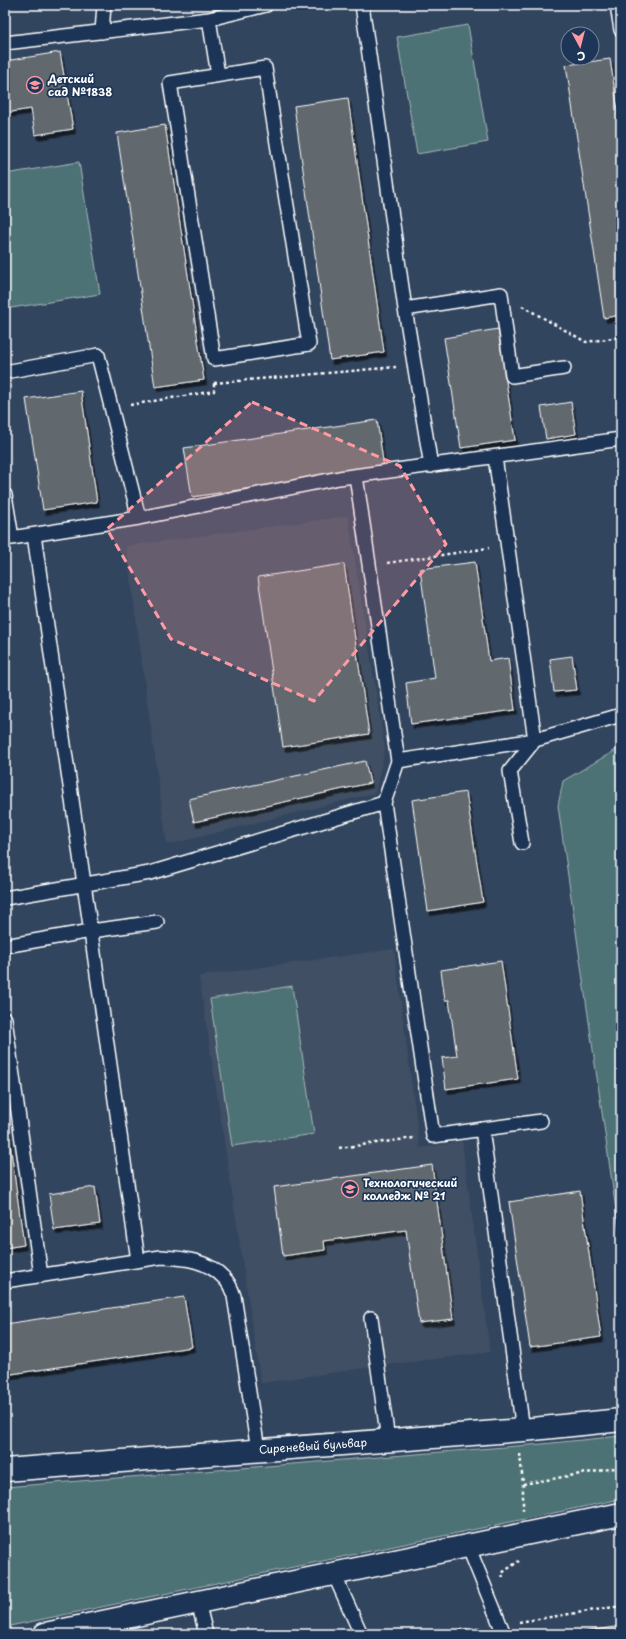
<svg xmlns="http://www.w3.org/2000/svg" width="626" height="1639" font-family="'Playpen Sans',sans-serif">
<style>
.built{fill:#405063}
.green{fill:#4e7274;stroke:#a6b8ba}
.building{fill:#62696e;stroke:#fff;filter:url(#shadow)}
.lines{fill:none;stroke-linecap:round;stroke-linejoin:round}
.lane-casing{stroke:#fff;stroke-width:16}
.secondary-casing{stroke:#fff;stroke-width:25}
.path{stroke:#fff;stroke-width:2.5;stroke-dasharray:3 3;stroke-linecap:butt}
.lane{stroke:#1d3557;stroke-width:13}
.secondary{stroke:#1d3557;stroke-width:22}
.marked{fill:#ff9aa2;fill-opacity:0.2;stroke:#ff9aa2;stroke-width:3;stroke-dasharray:8 5;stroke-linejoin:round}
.labels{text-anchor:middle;stroke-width:3.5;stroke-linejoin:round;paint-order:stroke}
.poi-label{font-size:11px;font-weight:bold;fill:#fff;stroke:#1d3557;text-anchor:start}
.street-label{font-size:11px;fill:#fff;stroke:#1d3557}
</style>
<defs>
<filter id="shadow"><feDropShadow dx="2.5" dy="4.5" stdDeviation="0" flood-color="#0009"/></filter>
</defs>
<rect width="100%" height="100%" fill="#32455e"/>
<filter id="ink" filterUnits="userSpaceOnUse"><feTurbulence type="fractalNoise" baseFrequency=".025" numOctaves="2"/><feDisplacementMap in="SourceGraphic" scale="8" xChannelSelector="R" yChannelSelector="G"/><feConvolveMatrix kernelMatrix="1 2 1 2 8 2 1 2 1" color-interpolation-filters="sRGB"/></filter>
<g filter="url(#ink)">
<path class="built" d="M 348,516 L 385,749 L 375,793 L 167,845 L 126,546 Z
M 394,949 L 420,1148 L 462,1141 L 490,1352 L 378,1366 L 261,1383 L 199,976 Z"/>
<path class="green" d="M 468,25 L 488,142 L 417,154 L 397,37 Z
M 79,162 L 100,294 L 5,309 L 5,174 Z
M 621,747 L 621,1245 L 558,806 L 563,781 Z
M 292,986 L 314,1134 L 232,1146 L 210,999 Z
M 621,1436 L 621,1499 L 5,1627 L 5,1487 L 542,1444 Z"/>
<path class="building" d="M 60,52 L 73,129 L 35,135 L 31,109 L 5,113 L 5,61 Z
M 610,59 L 621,131 L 621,315 L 604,318 L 566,65 Z
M 348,98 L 384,352 L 330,360 L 294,106 Z
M 165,125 L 204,380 L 155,387 L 117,133 Z
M 498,329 L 515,440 L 461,448 L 444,338 Z
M 81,391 L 97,502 L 43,510 L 26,399 Z
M 571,402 L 576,434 L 546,439 L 541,407 Z
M 377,420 L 384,468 L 192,497 L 184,448 Z
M 475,562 L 489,661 L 508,658 L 515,710 L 411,724 L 406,683 L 435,678 L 420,569 Z
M 344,564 L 369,734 L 283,747 L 258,577 Z
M 572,656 L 577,690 L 554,692 L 550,659 Z
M 365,761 L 370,783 L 194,822 L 189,799 Z
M 466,792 L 483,902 L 428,911 L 412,800 Z
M 501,961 L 518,1079 L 446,1089 L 442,1058 L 457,1056 L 449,1000 L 445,1000 L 441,970 Z
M 5,1107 L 24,1245 L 5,1248 Z
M 432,1165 L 453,1319 L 419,1323 L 406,1230 L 324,1241 L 325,1250 L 283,1256 L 274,1187 Z
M 95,1187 L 100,1224 L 54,1230 L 49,1194 Z
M 580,1191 L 601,1337 L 530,1347 L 509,1202 Z
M 184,1297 L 192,1347 L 5,1375 L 5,1324 Z
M 621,1626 L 621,1634 L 568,1634 Z"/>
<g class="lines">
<g class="lane-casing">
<path id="lane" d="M 362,5 L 405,309
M 617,5 L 621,30
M 209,19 L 218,75
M 102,32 L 104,5
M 5,43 L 209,19 L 266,5
M 265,68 L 309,344 L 214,359 L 170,83 Z
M 5,372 L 98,355 L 139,518
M 495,457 L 535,740 L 510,771 L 522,843
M 431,466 L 405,309 L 501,294 L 512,376 L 564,368
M 356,476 L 398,761 L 384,803 L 433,1136 L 541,1121
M 5,495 L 12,538
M 34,535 L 138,1260
M 5,539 L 139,518 L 339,478 L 621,439
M 398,761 L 535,740 L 621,715
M 5,898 L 150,873 L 384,803
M 5,946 L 91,931 L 157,922
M 5,1019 L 41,1276
M 482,1129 L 523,1430
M 5,1281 L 161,1257 C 185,1258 208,1260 225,1279 C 229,1283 232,1290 234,1296 L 258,1450
M 371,1318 L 388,1440
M 468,1546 L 504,1634
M 334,1574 L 361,1634
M 198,1602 L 206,1634"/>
</g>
<g class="secondary-casing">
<path id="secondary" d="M 5,1470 L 523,1430 L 621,1420
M 45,1634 L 621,1514"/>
</g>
<path class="path" d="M 522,306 L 586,342 L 621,337
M 214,383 L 396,367
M 130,405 L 214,391 L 214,381
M 387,563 L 489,548
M 339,1148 L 414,1138
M 520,1454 L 523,1484 L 523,1511
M 523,1484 L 621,1467
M 503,1578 L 502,1573 L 519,1561
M 519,1622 L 621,1606
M 435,1634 L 480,1628"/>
<use href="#lane" class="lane"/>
<use href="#secondary" class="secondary"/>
</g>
</g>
<path class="marked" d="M 252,402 L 400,466 L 446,544 L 314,701 L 171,639 L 107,529 Z"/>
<defs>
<g id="school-ring" transform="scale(0.9)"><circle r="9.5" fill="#1d3557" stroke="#ff9aa2" stroke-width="1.5"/><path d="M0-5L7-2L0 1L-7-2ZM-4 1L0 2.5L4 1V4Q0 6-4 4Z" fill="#ff9aa2"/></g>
<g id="university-ring" transform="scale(0.9)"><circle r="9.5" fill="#1d3557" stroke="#ff9aa2" stroke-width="1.5"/><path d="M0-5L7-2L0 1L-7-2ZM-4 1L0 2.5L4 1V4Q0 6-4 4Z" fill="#ff9aa2"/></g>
</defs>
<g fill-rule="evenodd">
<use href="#school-ring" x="35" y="85"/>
<use href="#university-ring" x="350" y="1189"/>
</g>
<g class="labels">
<g class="poi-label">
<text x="48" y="83">Детский<tspan x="48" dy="13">сад №1838</tspan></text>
<text x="363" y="1187">Технологический<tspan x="363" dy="13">колледж № 21</tspan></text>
</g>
<g class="street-label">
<text transform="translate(313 1446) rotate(-4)" y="4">Сиреневый бульвар</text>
</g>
</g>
<rect width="626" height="1639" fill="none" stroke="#1d3557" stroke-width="20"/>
<rect x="10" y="10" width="606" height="1619" fill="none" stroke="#fff" stroke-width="1.5" filter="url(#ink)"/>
<g transform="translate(580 46) rotate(173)"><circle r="19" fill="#1d3557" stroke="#77869a"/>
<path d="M0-3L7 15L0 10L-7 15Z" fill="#ff9aa2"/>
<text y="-6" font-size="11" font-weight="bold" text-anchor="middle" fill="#ffffff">С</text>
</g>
</svg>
